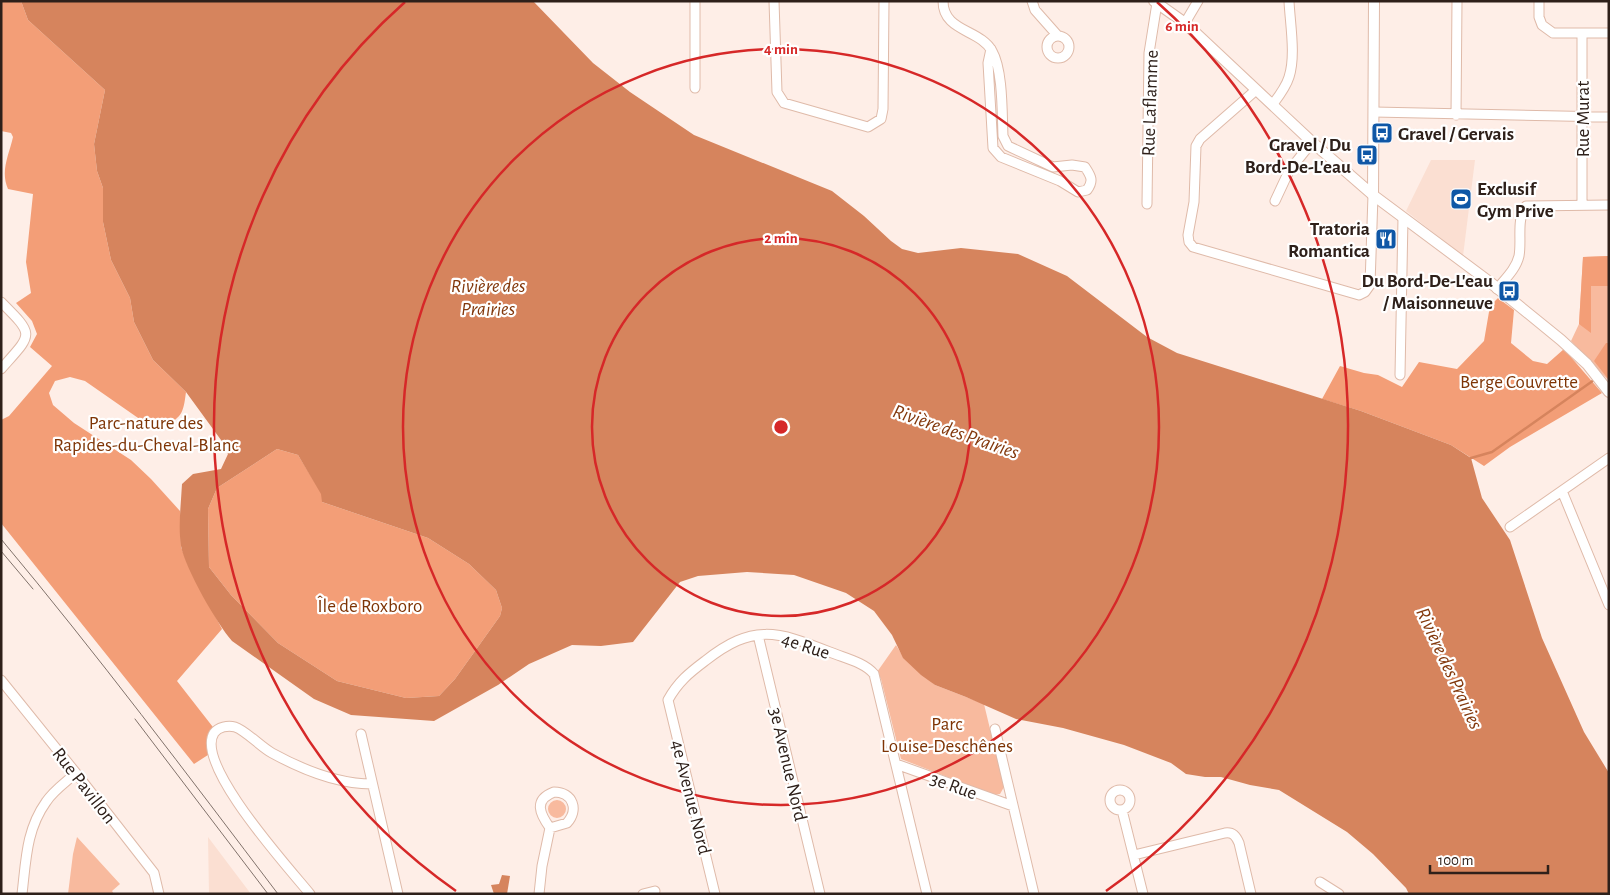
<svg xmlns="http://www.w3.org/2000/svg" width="1610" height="895" font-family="'Alegreya Sans',sans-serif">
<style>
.built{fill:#fbdfd2}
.green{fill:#f8ba9e}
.forest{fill:#f39e77}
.water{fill:#d6845d;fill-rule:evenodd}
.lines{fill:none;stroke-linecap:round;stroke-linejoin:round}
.stream{stroke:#d6845d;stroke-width:2.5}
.minor-casing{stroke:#dfbaa9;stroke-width:11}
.tertiary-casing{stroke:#dfbaa9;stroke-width:12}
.minor{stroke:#fff;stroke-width:9}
.tertiary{stroke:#fff;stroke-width:10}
.tram{stroke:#81726b;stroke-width:1}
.ring{fill:none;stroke:#d62828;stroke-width:2.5}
.labels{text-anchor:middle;stroke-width:4.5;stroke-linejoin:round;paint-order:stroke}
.street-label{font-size:19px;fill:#2e201a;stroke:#fff}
.poi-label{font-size:19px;font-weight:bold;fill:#2e201a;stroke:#fff;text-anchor:end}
.park-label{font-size:19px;fill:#7e3405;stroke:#fff}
.water-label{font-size:20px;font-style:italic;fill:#83380c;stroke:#fff}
.centre{fill:#d62828;stroke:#fff;stroke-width:2.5}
.ring-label{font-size:15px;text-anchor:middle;font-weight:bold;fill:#d62828;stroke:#fff;stroke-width:4.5;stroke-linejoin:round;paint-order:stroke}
</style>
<rect width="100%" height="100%" fill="#feeee7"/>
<path class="built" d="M 1431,160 L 1475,160 L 1463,256 L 1406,211 Z
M 208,837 L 251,894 L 209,894 Z"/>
<path class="green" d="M 1609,256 L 1609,381 L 1571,341 L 1579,324 L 1583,257 Z
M 896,645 L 904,658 L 935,685 L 984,704 L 1004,787 L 1000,794 L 994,795 L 901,759 L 881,679 L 877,672 Z
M548 809a9 9 0 1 1 18 0a9 9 0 1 1-18 0Z
M 77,837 L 120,884 L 112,891 L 114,894 L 68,894 L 73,854 Z"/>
<path class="forest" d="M 1,1 L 21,1 L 28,20 L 105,90 L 94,144 L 97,171 L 103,188 L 103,222 L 111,260 L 130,298 L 134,322 L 153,360 L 186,392 C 183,415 182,417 161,428 L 141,420 L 85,381 L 70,377 L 55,381 L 49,393 L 53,405 L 74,423 L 131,460 L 151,479 L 180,511 L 181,547 L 188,565 L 222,629 L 177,681 L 216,731 L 211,753 L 194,764 L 1,523 L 1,420 L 9,416 L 52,366 L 30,347 L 37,334 L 32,321 L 16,303 L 31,293 L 26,262 L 33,194 L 8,189 C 0,171 9,155 13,137 L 11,133 L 1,131 Z
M 1609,256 L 1609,286 L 1591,286 L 1591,333 L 1579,324 L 1583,257 Z
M 1498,298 L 1514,310 L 1511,343 L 1533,361 L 1547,364 L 1564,349 L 1602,393 L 1510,447 L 1484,466 L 1451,445 L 1361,411 L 1322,399 L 1340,366 L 1364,373 L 1378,375 L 1402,387 L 1419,362 L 1457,369 L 1484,341 L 1490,306 Z
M 1606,343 L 1609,343 L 1609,380 L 1594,361 Z
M 277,449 L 298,455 L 322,494 L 322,502 L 428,538 L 469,564 L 496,590 L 502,608 L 500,616 L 455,679 L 439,696 L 406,698 L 337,681 L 278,643 L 231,595 L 209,567 L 208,509 L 217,488 Z"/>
<path class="water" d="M 21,1 L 533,1 L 593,63 L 630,92 L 694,135 L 832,191 L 864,216 L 891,241 L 902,249 L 918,253 L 961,248 L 1018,254 L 1067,276 L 1147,337 L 1177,353 L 1361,411 L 1451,445 L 1471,458 L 1482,498 L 1510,540 L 1542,638 L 1584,732 L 1609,773 L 1609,894 L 1409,894 L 1406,888 L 1373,854 L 1347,832 L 1279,790 L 1250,785 L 1221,777 L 1205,777 L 1186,774 L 1171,763 L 1124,745 L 1063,728 L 1016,719 L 966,697 L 935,685 L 921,675 L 903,658 L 892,635 L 874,611 L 846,593 L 794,575 L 747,572 L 698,576 L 680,582 L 633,642 L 601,646 L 572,645 L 529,664 L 498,685 L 434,721 L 351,715 L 314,699 L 232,641 C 217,624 185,568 181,546 C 178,526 181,504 182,484 L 193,474 L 221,469 L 228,454 L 221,440 L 186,392 L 153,360 L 134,322 L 130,298 L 111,260 L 103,222 L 103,188 L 97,171 L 94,144 L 105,90 L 28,20 ZM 277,449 L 298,455 L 321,494 L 322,502 L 428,538 L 469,564 L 496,590 L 502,608 L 500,616 L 455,679 L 439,696 L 406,698 L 337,681 L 278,643 L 231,595 L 209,567 L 208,509 L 217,488 Z
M 502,875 L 510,876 L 507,894 L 494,894 L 491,885 L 499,884 Z"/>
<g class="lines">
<path class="stream" d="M 1471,458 L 1492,452 L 1594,380"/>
<g class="minor-casing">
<path id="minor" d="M 695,1 L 695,88
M 774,1 L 777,92 L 784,103 L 868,127 L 881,119 L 883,109 L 884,1
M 943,1 C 943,32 980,29 992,51 C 1003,70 1002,113 1003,136 L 1008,146 L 1053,167 L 1072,165 L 1085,167 C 1091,176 1094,181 1087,190 L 1078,192 L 1060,181 L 1001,157 L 993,148 L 988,63 L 991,49
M 1032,1 L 1035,10 L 1058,36
M 1539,1 L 1539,17 L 1542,25 L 1553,33 L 1609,33
M 1185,23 L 1198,1
M1047 47a11 11 0 1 1 22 0a11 11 0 1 1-22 0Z
M 1256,90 L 1200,139 L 1196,146 L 1194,202 L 1188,235 L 1189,242 L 1193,247 L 1359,295 L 1365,292 L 1370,285 L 1373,195
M 1273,104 C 1279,96 1286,87 1289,77 C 1296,56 1290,23 1289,1
M 1374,112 L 1609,117
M 1456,115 L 1457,1
M 1275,201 L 1289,171 L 1312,142
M 1147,204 L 1149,53 L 1157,3
M 1582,204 L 1582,33
M 1497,289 C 1505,279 1516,269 1519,256 C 1522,240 1516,220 1526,206 L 1609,205
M 1,302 C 35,336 33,333 1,369
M 1400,375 L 1403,218
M 1562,491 L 1609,605
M 1510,527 L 1609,458
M 758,635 L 820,894
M 1,680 L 76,773 L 154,873 L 159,894
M 995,729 L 1034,894
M 361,734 L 398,894
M 896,764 L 1013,806
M1110 800a10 10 0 1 1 20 0a10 10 0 1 1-20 0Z
M 554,792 C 573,792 579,810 567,823 L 550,828 C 540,814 533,800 554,792 Z
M 1122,810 L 1143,894
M 1134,855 L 1225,833 C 1233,832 1236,836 1239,843 L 1251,894
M 1320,882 L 1339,894
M 22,894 C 26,861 26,830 46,802 C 53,791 66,782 76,773
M 310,894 C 289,868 194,764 214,733 C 218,727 228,725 235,727 C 245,730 261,747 272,753 C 303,770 337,784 372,784
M 539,894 L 542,866 L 550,828
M 643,894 L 655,891
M 715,894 L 668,700 C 678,682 689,673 705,661 C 753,623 777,631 830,652 C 844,658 864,662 874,674 L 927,894"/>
</g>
<g class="tertiary-casing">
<path id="tertiary" d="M 1154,1 L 1185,23 L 1312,142 L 1373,195 L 1491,283 L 1561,340 L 1587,364 L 1609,392
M 1373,195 L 1374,1"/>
</g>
<use href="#minor" class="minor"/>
<use href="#tertiary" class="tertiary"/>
<path class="tram" d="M 1,539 C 97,654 187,774 278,894
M 1,551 L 33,589
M 135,719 L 268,894"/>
</g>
<g class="ring">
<circle cx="781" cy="427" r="189"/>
<circle cx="781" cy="427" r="378"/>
<path d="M456 891A567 567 0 0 1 405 2M1157 2A567 567 0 0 1 1106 891"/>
</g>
<defs>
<g id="bus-square" transform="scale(1.125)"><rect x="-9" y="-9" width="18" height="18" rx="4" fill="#0f57a6" stroke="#fff"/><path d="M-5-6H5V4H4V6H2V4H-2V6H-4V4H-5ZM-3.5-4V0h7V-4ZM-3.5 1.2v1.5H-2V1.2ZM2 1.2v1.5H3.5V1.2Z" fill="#fff"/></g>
<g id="stadium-square" transform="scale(1.125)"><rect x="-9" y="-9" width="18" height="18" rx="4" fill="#0f57a6" stroke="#fff"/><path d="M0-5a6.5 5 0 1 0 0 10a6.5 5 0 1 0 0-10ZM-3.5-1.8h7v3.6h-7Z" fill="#fff"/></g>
<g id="restaurant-square" transform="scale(1.125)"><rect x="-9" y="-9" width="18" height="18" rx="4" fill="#0f57a6" stroke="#fff"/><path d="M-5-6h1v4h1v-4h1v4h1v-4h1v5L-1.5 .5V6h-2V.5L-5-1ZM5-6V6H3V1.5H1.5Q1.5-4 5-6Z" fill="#fff"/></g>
</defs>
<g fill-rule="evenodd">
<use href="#bus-square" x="1382" y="133"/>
<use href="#bus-square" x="1367" y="155"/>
<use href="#stadium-square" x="1461" y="199"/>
<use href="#restaurant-square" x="1386" y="239"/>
<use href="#bus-square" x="1509" y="291"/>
</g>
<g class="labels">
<g class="street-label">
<text transform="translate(1149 103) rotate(-88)" y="7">Rue Laflamme</text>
<text transform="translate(1582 119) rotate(-90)" y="7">Rue Murat</text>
<text transform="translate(806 645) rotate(18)" y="7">4e Rue</text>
<text transform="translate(789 764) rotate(77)" y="7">3e Avenue Nord</text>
<text transform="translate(85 785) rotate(52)" y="7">Rue Pavillon</text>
<text transform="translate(954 785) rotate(20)" y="7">3e Rue</text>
<text transform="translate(692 797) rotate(76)" y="7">4e Avenue Nord</text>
</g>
<g class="poi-label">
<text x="1398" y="140" text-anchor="start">Gravel / Gervais</text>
<text x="1351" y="151">Gravel / Du<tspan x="1351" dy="22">Bord-De-L'eau</tspan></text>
<text x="1477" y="195" text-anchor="start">Exclusif<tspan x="1477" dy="22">Gym Prive</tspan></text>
<text x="1370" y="235">Tratoria<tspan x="1370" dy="22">Romantica</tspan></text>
<text x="1493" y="287">Du Bord-De-L'eau<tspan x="1493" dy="22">/ Maisonneuve</tspan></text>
</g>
<g class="park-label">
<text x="1519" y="388">Berge Couvrette</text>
<text x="146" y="429">Parc-nature des<tspan x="146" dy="22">Rapides-du-Cheval-Blanc</tspan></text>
<text x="370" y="612">Île de Roxboro</text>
<text x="947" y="730">Parc<tspan x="947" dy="22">Louise-Deschênes</tspan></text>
</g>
<g class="water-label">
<text x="488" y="292">Rivière des<tspan x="488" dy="23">Prairies</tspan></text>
<text transform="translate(956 431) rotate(19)" y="7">Rivière des Prairies</text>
<text transform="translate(1450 668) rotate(65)" y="7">Rivière des Prairies</text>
</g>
</g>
<circle cx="781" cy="427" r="8" class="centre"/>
<g class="ring-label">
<text x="1182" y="31">6 min</text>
<text x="781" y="54">4 min</text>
<text x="781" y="243">2 min</text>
</g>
<rect width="1610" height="895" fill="none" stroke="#2e201a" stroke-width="5"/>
<path d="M1430 865v8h118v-8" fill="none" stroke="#2e201a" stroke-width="2.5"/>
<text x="1438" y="865" font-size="15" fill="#2e201a" stroke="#ffffff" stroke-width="4" paint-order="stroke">100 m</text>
</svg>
